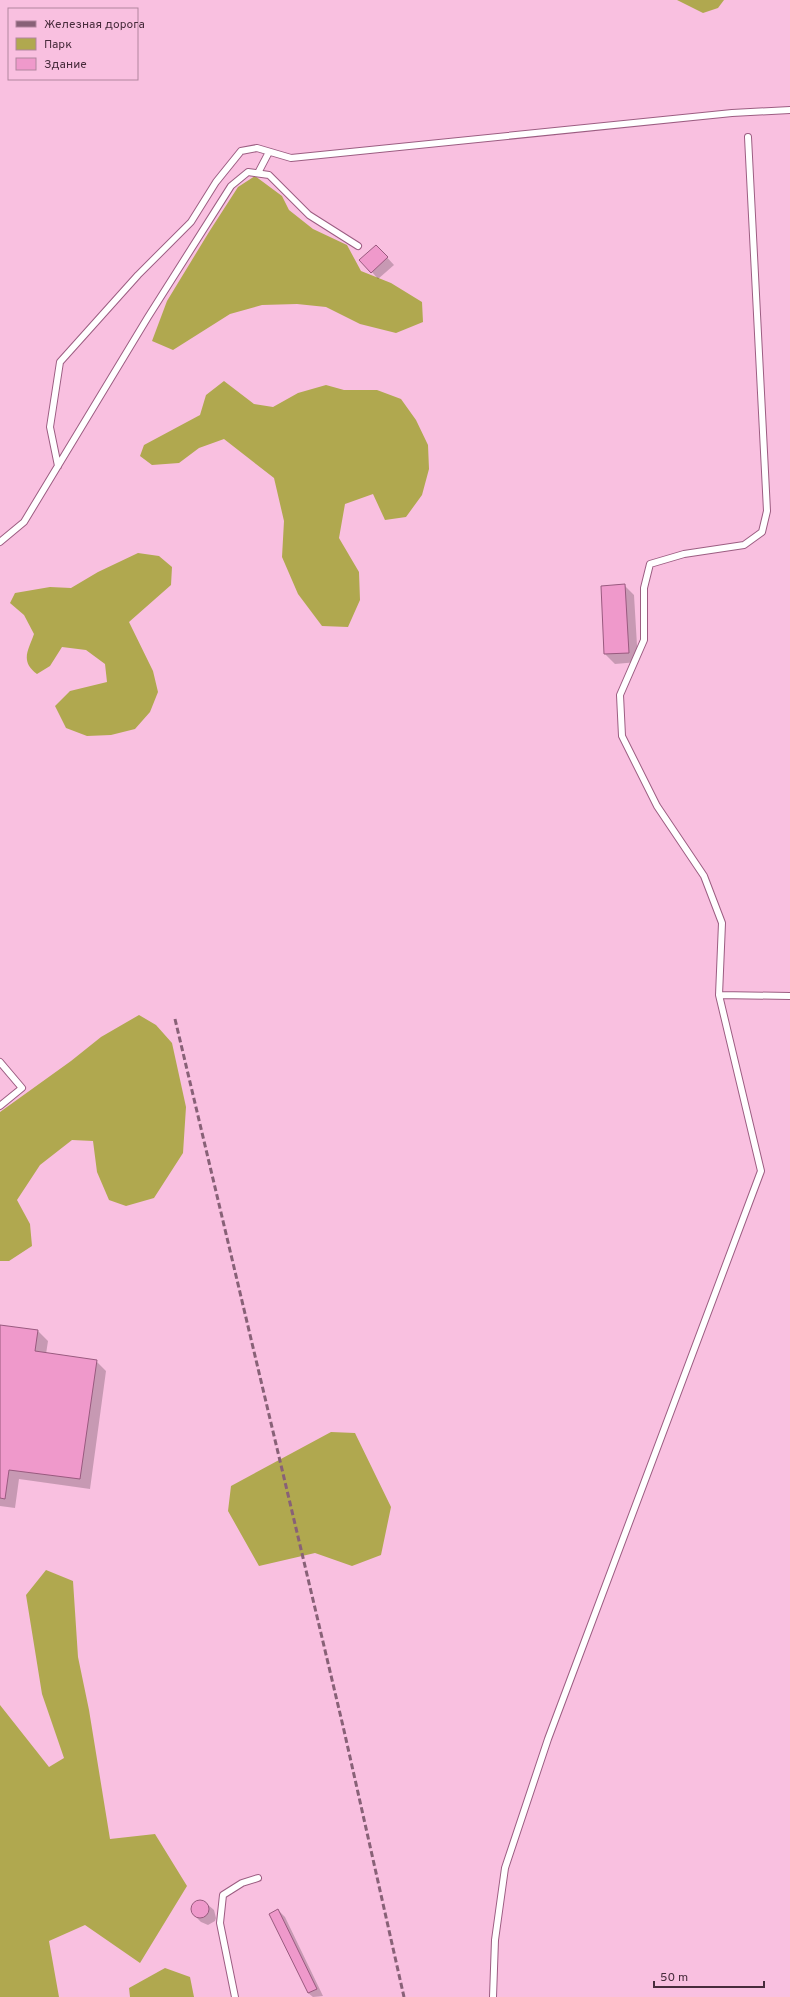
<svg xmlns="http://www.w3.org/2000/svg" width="790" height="1997" font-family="Overpass,sans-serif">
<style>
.green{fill:#b0a84f}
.shadow{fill:#0003}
.building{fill:#ef99cb;stroke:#995a7f}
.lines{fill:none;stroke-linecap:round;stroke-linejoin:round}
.service-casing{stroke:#9c5d82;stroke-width:8}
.service{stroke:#fff;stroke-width:6}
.rail{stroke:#886177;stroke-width:3;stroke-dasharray:6 3;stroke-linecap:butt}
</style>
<rect width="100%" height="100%" fill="#f9c0e0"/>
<path class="green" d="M 677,0 L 724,0 L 718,8 L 703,13 Z
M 255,176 L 282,196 L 289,210 L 313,229 L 347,245 L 361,271 L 391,283 L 422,302 L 423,322 L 396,333 L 360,324 L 326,307 L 297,304 L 262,305 L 230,314 L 173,350 L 152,341 L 167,301 L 209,232 L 238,187 Z
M 224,381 L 254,404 L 273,407 L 298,393 L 326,385 L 344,390 L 377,390 L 401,399 L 416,420 L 428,445 L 429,469 L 422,495 L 406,517 L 385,520 L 373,494 L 345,504 L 339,538 L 359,572 L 360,600 L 348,627 L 322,626 L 298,594 L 282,557 L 284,521 L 274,478 L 224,439 L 199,448 L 179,463 L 152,465 L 140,456 L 144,445 L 200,415 L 206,395 Z
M 138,553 L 159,556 L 172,567 L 171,585 L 129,622 L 153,671 L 158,692 L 150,712 L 135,729 L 111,735 L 87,736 L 66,728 L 55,706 L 70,691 L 107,682 L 105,664 L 86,650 L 62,647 L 50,666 L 37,674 C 20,661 28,651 34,634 L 24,615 L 10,603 L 15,593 L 50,587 L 71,588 L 98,572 Z
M 139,1015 L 156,1025 L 172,1043 L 186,1107 L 183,1153 L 154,1198 L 126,1206 L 109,1200 L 97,1172 L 93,1141 L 72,1140 L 40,1165 L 17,1200 L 30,1224 L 32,1246 L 9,1261 L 0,1261 L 0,1112 L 71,1061 L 101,1037 Z
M 331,1432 L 355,1433 L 391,1507 L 381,1555 L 352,1566 L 315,1553 L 259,1566 L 228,1511 L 231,1486 Z
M 46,1570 L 73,1581 L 78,1657 L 89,1710 L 110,1839 L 155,1834 L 187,1886 L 140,1963 L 85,1925 L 49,1941 L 59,1997 L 0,1997 L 0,1705 L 49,1767 L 64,1758 L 42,1694 L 26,1595 Z
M 165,1968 L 190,1977 L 194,1997 L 130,1997 L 129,1988 Z"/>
<path class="shadow" d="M 383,253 L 394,265 L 378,279 L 372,272 Z
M 624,585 L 634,595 L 638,662 L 615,664 L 605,654 Z
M 0,1326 L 38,1331 L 48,1341 L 46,1354 L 96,1361 L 106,1371 L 90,1489 L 19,1479 L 15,1508 L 0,1506 Z
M 200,1901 L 207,1904 L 214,1910 L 216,1918 L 215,1921 L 208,1925 L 201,1922 L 194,1915 L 192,1908 L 193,1905 Z
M 278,1910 L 285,1917 L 323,1996 L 313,1997 L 308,1993 L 270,1914 Z"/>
<path class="building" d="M 376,245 L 388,257 L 371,273 L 359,260 Z
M 625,584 L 629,653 L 604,654 L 601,586 Z
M 0,1325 L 38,1330 L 35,1351 L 97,1360 L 80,1479 L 9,1470 L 5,1499 L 0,1498 Z
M191 1909a9 9 0 1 1 18 0a9 9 0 1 1-18 0Z
M 278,1909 L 317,1989 L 308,1993 L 269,1914 Z"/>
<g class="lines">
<g class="service-casing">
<path id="service" d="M 258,173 L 269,152
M 58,466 L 50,427 L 60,362 L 138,275 L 191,222 L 216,182 L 241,151 L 257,148 L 291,158 L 732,113 L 790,110
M 0,542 L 24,522 L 148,317 L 231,186 L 248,172 L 269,175 L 309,215 L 358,246
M 719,995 L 790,996
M 0,1062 L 22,1088 L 0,1106
M 235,1997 L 220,1923 L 223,1895 L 242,1883 L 258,1878
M 493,1997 L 495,1940 L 505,1868 L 548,1739 L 761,1171 L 719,995 L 722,923 L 704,876 L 657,806 L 622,736 L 620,695 L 644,640 L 644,588 L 650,564 L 684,554 L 744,545 L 762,532 L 767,511 L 748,137"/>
</g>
<use href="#service" class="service"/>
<path class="rail" d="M 175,1019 L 343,1726 L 404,1997"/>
</g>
<rect x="8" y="8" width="130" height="72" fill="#f9c0e0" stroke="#b2859e"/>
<rect x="16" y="21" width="20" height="6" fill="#886177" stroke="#b2859e"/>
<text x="44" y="28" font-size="12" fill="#482c3c">Железная дорога</text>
<rect x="16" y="38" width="20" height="12" fill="#b0a84f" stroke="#b2859e"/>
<text x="44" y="48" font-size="12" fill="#482c3c">Парк</text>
<rect x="16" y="58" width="20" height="12" fill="#ef99cb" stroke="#b2859e"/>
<text x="44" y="68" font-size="12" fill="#482c3c">Здание</text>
<path d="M654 1981v6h110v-6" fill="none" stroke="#482c3c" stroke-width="2"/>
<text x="660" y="1981" font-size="12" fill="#482c3c" stroke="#f9c0e0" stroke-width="3" paint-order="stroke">50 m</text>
</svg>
